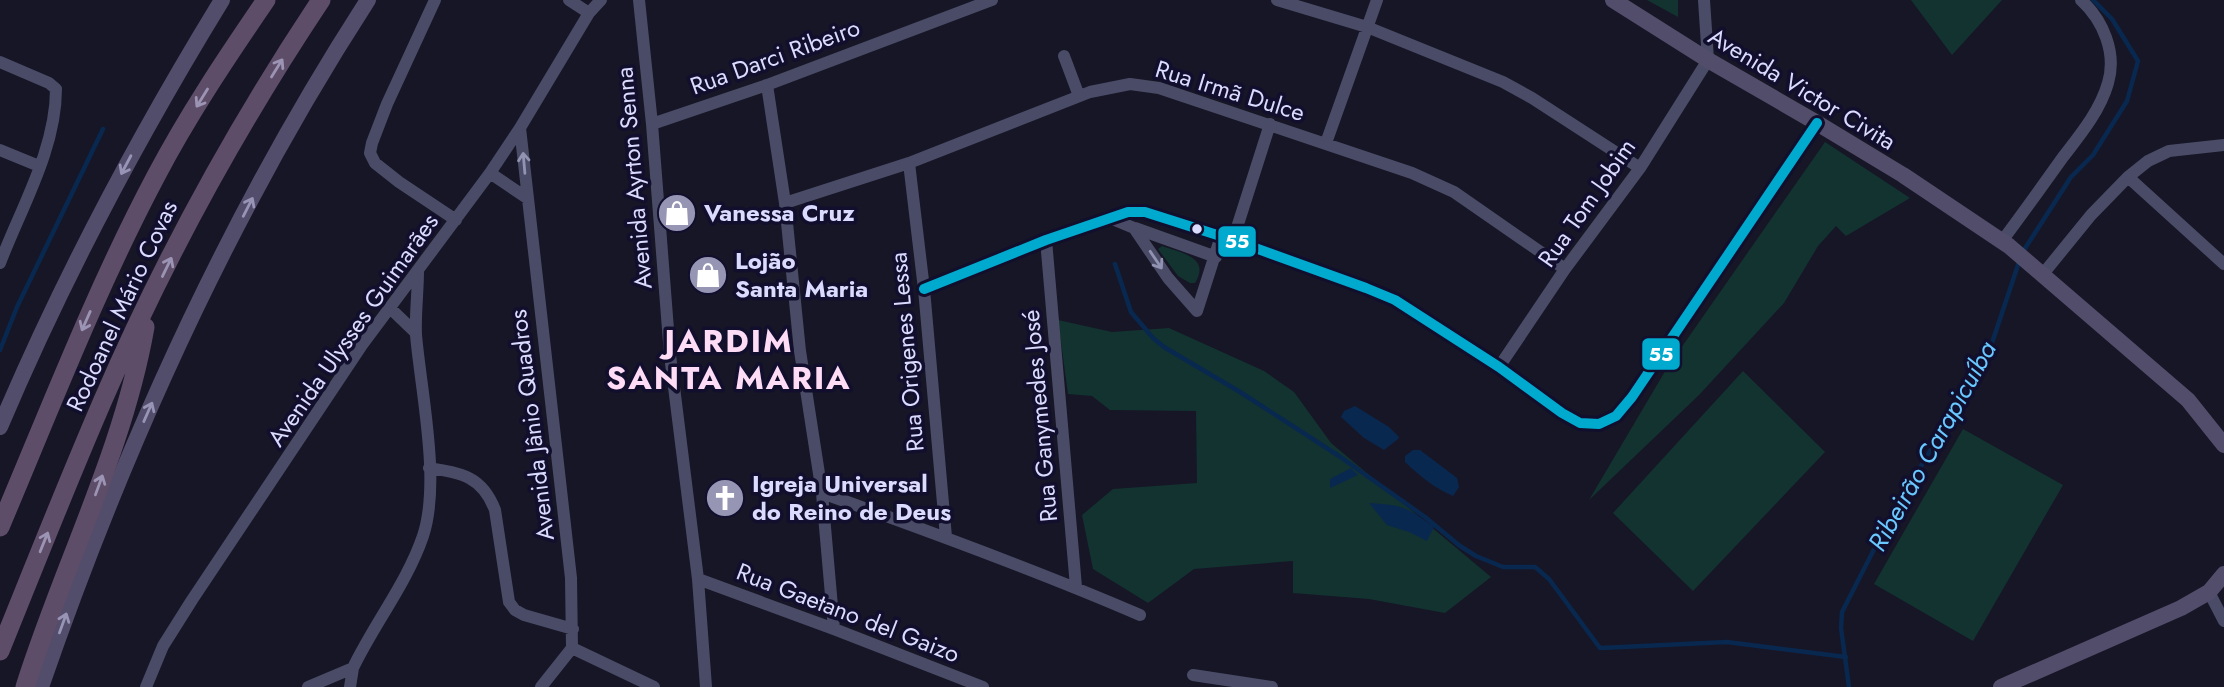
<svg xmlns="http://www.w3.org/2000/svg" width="2224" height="687" font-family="Jost,sans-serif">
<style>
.green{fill:#123330}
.water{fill:#09284f}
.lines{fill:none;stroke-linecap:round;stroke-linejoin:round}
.stream{stroke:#09284f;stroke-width:4.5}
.minor{stroke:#4a4c67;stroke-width:12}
.major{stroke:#534d6c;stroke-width:16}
.highway{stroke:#5e4d68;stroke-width:19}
.bus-1-casing{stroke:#110f2d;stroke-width:16}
.bus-1{stroke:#00a9ce;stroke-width:10}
.oneway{stroke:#9c94b4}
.oneway2{stroke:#9293b3}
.oneway3{stroke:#9794b6}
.bus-dot{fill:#dbdaff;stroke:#110f2d;stroke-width:2.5}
.labels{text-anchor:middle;stroke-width:7;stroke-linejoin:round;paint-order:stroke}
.street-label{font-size:24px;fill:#dbdaff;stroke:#110f2d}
.poi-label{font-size:24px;font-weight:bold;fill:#dbdaff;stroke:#110f2d;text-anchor:start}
.water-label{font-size:26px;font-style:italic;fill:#68c8ff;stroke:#110f2d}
.district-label{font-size:32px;font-weight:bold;letter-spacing:2px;fill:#ffdcf6;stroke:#110f2d}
.line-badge{stroke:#110f2d;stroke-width:2.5}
.badge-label{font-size:19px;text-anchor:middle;font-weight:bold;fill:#fff}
</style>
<rect width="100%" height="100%" fill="#171626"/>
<path class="green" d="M 1647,0 L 1678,0 L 1678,17 Z
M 1911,0 L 2002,0 L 1952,55 Z
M 1825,142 L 1910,198 L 1846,236 L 1836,226 L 1818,246 L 1784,303 L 1699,395 L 1589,500 L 1667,368 Z
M 1162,246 C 1181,253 1211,257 1195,283 L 1190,283 L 1178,276 L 1158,249 Z
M 1058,320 L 1112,332 L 1169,328 L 1264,371 L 1294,392 L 1331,443 L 1491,577 L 1445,613 L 1369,599 L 1293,593 L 1293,561 L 1194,569 L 1148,603 L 1093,569 L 1082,515 L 1113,489 L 1197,483 L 1196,411 L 1110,410 L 1092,396 L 1068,394 Z
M 1743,371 L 1825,452 L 1693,591 L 1613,513 Z
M 1963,429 L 2063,485 L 1973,641 L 1874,584 Z"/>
<path class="water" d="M 1355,406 L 1389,427 L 1399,437 L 1398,439 L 1384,450 L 1364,438 L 1341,417 L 1344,411 Z
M 1413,450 L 1420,450 L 1457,478 L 1459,487 L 1453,496 C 1434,488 1420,476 1405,462 L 1405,456 Z
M 1351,468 L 1358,475 L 1330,488 L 1330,479 Z
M 1369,503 C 1403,505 1407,507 1434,527 L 1427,541 L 1409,532 L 1387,525 Z"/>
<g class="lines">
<path class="stream" d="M 1115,264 L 1131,312 L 1153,338 L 1164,347 L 1240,392 L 1339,456 L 1425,517 L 1460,546 L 1476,556 L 1503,567 L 1535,567 L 1549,579 L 1600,648 L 1727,642 L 1846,657
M 0,350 L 17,307 L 103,129
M 1849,687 L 1841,628 L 1842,612 L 1891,516 L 1988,355 L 2022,253 L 2071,177 L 2093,155 L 2127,101 L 2138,61 L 2112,19 L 2093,0"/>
<path class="minor" d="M 435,0 L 387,104 L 372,143 L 370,153 L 375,163 L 399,182 L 456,220
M 569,0 L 589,13
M 639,0 L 652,124 L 670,355 L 698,579 L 706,687
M 1277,0 L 1367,27 L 1503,82 L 1532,98 L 1640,168
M 1064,56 L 1079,96
M 0,62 L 49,83 L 56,89 C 56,149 21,208 0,263
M 767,85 L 785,203 L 800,351 L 822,493 L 834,629
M 652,124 L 767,85 L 992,0
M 520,128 L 571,578 L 572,648
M 1326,143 L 1377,0
M 0,150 L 39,166
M 909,163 L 924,289 L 946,537
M 490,173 L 527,198
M 2128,177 L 2224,264
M 785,203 L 909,163 L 1090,92 L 1130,84 L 1159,88 L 1412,173 L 1454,192 L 1565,269
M 1110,218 L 1134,228 L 1168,278 L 1197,311 L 1221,236
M 1135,228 L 1216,257
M 1046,240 L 1076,587
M 1233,240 L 1270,124
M 2002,241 C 2023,213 2043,185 2063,157 C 2080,135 2100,111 2108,83 C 2117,53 2103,20 2081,0
M 2043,274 L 2091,215 L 2128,177 L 2148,161 L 2169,151 L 2224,145
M 924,289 L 1046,240 L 1128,212 L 1145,212 L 1233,240 L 1366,288 L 1395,300 L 1499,367 L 1562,413 L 1580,423 L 1599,424 L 1616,416 L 1632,397 L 1817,123
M 391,309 L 416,333
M 1499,367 L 1565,269 L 1640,168 L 1708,60 L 1704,0
M 429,468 C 461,473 482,476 495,510 L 509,602 L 515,610 L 524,615 L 573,629
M 822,493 C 929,531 1036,570 1140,615
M 698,579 L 834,629 L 983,687
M 2209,592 L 2224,621
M 572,648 L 654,687
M 1193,675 L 1272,687
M 146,687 L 163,646 L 192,600 L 362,345 L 490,173 L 520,128 L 589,13 L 601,0
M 308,687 L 353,668
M 350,687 L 353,668 C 374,624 407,583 423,536 C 441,482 421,392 416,335 C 415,314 418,292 418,271
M 541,687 L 572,648"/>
<path class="major" d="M 1613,0 L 1708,60 L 1817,123 L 1903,175 L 2009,246 L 2188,400 L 2224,445
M 0,427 C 63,278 138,137 222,0
M 41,687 C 124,447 230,213 368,0
M 2001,687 L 2181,608 L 2209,592 L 2224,574"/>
<path class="highway" d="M 0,527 C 50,409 96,289 156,176 C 188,115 227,57 266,0
M 0,651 C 34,567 67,483 103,400 C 163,261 237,126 321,0
M 25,687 C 63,566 123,452 145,327"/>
<g class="bus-1-casing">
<path id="bus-1" d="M 924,289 L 1046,240 L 1128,212 L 1145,212 L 1233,240 L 1366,288 L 1395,300 L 1499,367 L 1562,413 L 1580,423 L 1599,424 L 1616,416 L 1632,397 L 1817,123"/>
</g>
<use href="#bus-1" class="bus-1"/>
</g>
<defs><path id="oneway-shaft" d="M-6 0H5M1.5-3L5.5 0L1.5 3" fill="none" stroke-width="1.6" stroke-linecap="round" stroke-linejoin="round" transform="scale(1.75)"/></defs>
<g class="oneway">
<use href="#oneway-shaft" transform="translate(277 68) rotate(-58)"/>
<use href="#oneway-shaft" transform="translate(202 98) rotate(122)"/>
<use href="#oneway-shaft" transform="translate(167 267) rotate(-64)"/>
<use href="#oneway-shaft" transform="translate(86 321) rotate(114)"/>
<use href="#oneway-shaft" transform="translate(99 485) rotate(-70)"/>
<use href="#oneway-shaft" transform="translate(44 542) rotate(-68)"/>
</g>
<g class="oneway2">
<use href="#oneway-shaft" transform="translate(524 163) rotate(-95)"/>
<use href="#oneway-shaft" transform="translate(1156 260) rotate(56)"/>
</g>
<g class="oneway3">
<use href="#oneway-shaft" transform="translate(126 165) rotate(118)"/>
<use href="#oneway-shaft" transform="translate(248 207) rotate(-63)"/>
<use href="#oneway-shaft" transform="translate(148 412) rotate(-66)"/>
<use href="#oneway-shaft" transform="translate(63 623) rotate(-70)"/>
</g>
<defs>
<g id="shop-disc" transform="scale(2.0125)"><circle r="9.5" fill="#9695b3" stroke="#110f2d"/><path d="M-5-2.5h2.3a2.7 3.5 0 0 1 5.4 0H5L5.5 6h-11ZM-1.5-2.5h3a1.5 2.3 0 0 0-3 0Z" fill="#fff"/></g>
<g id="church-disc" transform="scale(2.0125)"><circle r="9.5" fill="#9695b3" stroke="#110f2d"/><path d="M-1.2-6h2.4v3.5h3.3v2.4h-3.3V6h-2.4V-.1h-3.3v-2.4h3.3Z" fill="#fff"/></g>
</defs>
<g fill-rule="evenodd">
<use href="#shop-disc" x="677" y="213"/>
<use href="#shop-disc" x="708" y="275"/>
<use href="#church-disc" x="725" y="498"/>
</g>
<circle class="bus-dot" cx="1197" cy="229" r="6"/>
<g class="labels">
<g class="street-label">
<text transform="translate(775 57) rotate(-20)" y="8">Rua Darci Ribeiro</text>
<text transform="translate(1802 89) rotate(31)" y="8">Avenida Victor Civita</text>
<text transform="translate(1230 91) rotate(17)" y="8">Rua Irmã Dulce</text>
<text transform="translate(634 178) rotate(-95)" y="8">Avenida Ayrton Senna</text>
<text transform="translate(1587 203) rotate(-55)" y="8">Rua Tom Jobim</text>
<text transform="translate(122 306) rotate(-65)" y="8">Rodoanel Mário Covas</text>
<text transform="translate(353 330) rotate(-55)" y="8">Avenida Ulysses Guimarães</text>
<text transform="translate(907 352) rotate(-95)" y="8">Rua Origenes Lessa</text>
<text transform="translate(1040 416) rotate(-95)" y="8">Rua Ganymedes José</text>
<text transform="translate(532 425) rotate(-97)" y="8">Avenida Jânio Quadros</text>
<text transform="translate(848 613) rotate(21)" y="8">Rua Gaetano del Gaizo</text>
</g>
<g class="poi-label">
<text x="704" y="221">Vanessa Cruz</text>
<text x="735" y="269">Lojão<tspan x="735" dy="28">Santa Maria</tspan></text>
<text x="752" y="492">Igreja Universal<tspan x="752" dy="28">do Reino de Deus</tspan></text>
</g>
<g class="water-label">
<text transform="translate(1932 446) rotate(-61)" y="9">Ribeirão Carapicuíba</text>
</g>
<g class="district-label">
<text x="729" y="352">JARDIM<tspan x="729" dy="37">SANTA MARIA</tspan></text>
</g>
</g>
<g class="line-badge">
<rect x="1217" y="225" width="40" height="33" rx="7" fill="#00a9ce"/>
<rect x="1641" y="337" width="40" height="34" rx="7" fill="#00a9ce"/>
</g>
<g class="badge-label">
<text x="1237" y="248">55</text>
<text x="1661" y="361">55</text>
</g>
</svg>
